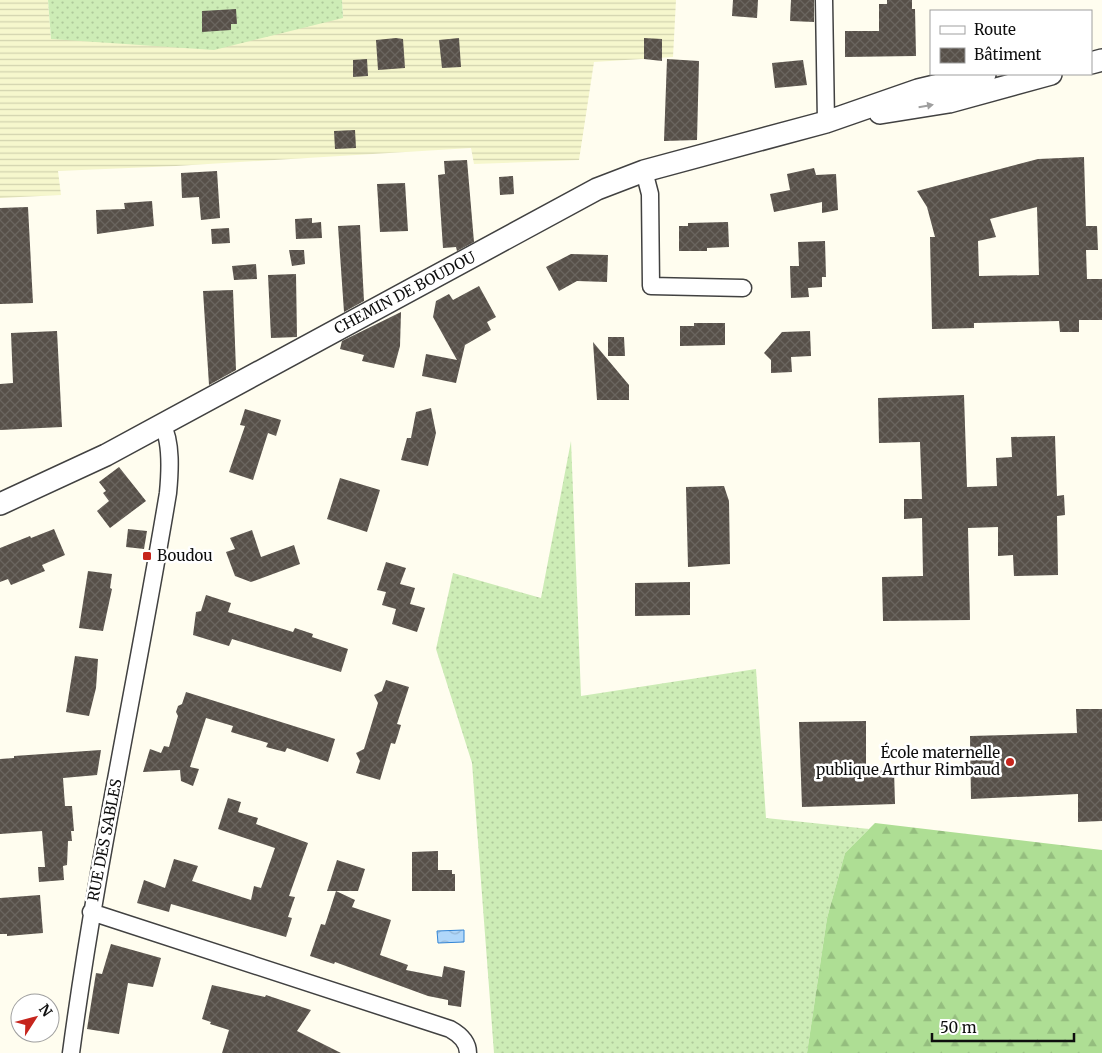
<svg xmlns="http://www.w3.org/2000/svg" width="1102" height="1053" font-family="Merriweather,serif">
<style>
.farmland{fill:url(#farmland-rules)}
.grass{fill:url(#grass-dots)}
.forest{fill:url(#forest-firs)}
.water{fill:url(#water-waves);stroke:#3385d5}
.building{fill:url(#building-cross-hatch);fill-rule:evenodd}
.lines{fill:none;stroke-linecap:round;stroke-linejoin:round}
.minor-casing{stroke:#414141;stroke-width:19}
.tertiary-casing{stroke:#414141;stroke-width:24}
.minor{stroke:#fff;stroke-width:16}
.tertiary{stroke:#fff;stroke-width:21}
.oneway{fill:#9f9f9f}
.poi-dot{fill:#c6251d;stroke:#fff;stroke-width:2}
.labels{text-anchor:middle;stroke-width:5;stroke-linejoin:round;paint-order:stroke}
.street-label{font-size:15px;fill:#0e0e0e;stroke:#fff}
.poi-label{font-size:15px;fill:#0e0e0e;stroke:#fff;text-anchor:start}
</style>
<defs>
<pattern id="farmland-rules" width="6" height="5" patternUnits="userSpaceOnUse" patternTransform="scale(1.25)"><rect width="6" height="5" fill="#f6f7cd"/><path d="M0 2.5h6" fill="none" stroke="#d2d3af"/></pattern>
<pattern id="grass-dots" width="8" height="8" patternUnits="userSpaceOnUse" patternTransform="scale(1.25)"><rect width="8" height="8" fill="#cdecb6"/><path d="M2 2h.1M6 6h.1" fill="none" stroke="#afc99b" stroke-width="1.8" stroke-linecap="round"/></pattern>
<pattern id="forest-firs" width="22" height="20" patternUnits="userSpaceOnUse" patternTransform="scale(1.25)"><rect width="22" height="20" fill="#aede94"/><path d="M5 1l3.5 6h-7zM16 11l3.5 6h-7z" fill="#94bd7e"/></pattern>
<pattern id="water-waves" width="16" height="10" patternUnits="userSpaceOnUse" patternTransform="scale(1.25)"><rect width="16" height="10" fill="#b0d7fa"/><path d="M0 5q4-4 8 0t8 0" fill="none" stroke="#96b7d5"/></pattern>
<pattern id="building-cross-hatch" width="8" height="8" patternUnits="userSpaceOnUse" patternTransform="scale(1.25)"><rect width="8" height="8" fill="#575049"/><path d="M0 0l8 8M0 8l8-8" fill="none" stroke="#6a655f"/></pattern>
</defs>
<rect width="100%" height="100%" fill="#fffdef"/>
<path class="farmland" d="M 0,0 L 48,0 L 51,39 L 343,17 L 342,0 L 676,0 L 673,57 L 594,62 L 579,160 L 474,164 L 471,148 L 176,166 L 58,171 L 61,195 L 0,198 Z"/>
<path class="grass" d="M 48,0 L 342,0 L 343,18 L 214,50 L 51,39 Z
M 571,441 L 581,696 L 756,669 L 766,818 L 869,829 L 845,853 L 827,918 L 807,1053 L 494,1053 L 472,763 L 436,649 L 453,573 L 541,598 Z"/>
<path class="forest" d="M 875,823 L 1102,850 L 1102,1053 L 807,1053 L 827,918 L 845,853 Z"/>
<path class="water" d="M 464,930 L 464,942 L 438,943 L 437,931 Z"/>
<path class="building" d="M 733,0 L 758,0 L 757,18 L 732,16 Z
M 791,0 L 814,0 L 814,22 L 790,21 Z
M 887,0 L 912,0 L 912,9 L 915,9 L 916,56 L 845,57 L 845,31 L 879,31 L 879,4 L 887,4 Z
M 236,9 L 237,24 L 231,24 L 231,30 L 202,32 L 202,11 Z
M 396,38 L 403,39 L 405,68 L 378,70 L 376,40 Z
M 459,38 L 461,67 L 442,68 L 439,40 Z
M 644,38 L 662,39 L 662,61 L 644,59 Z
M 367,59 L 368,76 L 353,77 L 353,60 Z
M 667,59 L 699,61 L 697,140 L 664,141 Z
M 803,60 L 807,85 L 775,88 L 772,63 Z
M 355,130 L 356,148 L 335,149 L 334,131 Z
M 1084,157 L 1086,226 L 1097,226 L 1098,250 L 1086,250 L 1087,279 L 1102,279 L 1102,320 L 1079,320 L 1079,332 L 1060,332 L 1059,321 L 974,323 L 974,328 L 932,329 L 930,237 L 935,237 L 927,207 L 917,191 L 1038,159 ZM 1037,207 L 1039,275 L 979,276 L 978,241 L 996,237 L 990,219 Z
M 467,160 L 474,242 L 457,251 L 456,247 L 443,248 L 438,175 L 445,174 L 444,161 Z
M 814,168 L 816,175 L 836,174 L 838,210 L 822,213 L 822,202 L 774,212 L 770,194 L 790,190 L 787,174 Z
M 217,171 L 220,218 L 201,220 L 199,197 L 182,198 L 181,173 Z
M 513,176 L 514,194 L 500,195 L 499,177 Z
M 405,183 L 408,231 L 380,232 L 377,184 Z
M 152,201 L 154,226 L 97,234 L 96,210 L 125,209 L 124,203 Z
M 28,207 L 33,303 L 0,304 L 0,208 Z
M 312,218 L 312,223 L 321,222 L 322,238 L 296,239 L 295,219 Z
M 728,222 L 729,247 L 707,248 L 707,251 L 679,251 L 679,226 L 688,226 L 688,223 Z
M 360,225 L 364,301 L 344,312 L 338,226 Z
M 229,228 L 230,243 L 212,244 L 211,229 Z
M 825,241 L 826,277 L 822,277 L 822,287 L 808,288 L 809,297 L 791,298 L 790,266 L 799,266 L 798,242 Z
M 289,250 L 304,250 L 305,264 L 292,266 Z
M 571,254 L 608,255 L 607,282 L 577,281 L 559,291 L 546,267 Z
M 256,264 L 257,279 L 234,280 L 232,266 Z
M 296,274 L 297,337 L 271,338 L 268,275 Z
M 479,286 L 496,317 L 487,322 L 491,330 L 465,345 L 456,383 L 422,376 L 426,354 L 457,360 L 433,317 L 436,301 L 449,294 L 453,300 Z
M 233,290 L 236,370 L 209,385 L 203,291 Z
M 401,312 L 400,346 L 394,368 L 362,361 L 364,355 L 340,349 L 342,341 Z
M 694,323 L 725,323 L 725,345 L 680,346 L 680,326 L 694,326 Z
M 57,331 L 62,427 L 0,430 L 0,384 L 13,383 L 11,333 Z
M 810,331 L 811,356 L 791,357 L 792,372 L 771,373 L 771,360 L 764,353 L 782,332 Z
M 608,337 L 624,337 L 625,356 L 608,356 Z
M 593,342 L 629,385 L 629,400 L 597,400 Z
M 964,395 L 967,487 L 997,486 L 996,458 L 1012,457 L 1011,437 L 1055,436 L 1057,496 L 1064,495 L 1065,515 L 1057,516 L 1058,575 L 1014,576 L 1013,555 L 998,556 L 998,527 L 968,528 L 970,620 L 883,621 L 882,577 L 923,576 L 922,518 L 904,519 L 904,499 L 922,499 L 920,442 L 879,443 L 878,398 Z
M 431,408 L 436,433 L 428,466 L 401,460 L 407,438 L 411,438 L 416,412 Z
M 245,409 L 281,420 L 276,436 L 268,433 L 253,480 L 229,472 L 245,426 L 240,425 Z
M 119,467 L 146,501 L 110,528 L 97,511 L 109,501 L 103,493 L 106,491 L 99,482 Z
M 340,478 L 380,490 L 367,532 L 327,519 Z
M 724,486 L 729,501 L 730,564 L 688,567 L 686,487 Z
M 54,529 L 65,555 L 42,565 L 45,571 L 11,585 L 8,579 L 0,582 L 0,548 L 30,536 L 31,538 Z
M 128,529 L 147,531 L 144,549 L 126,547 Z
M 252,530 L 261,557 L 294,545 L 300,564 L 251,582 L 235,576 L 226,552 L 235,549 L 230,538 Z
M 386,562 L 406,568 L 400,584 L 415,588 L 410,604 L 425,608 L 417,632 L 392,624 L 396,609 L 382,605 L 386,592 L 377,590 Z
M 88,571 L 112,574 L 110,588 L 112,589 L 103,631 L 79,628 Z
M 690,582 L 690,615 L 635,616 L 635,583 Z
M 206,595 L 231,603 L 228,612 L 293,632 L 295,628 L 313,634 L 312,637 L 348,649 L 341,672 L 232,639 L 229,646 L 193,635 L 196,612 L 201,611 Z
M 75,656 L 98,659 L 96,688 L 89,716 L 66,712 Z
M 386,680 L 409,687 L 397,724 L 401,725 L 398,735 L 395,744 L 391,743 L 380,780 L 356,773 L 360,761 L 356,753 L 364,749 L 378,703 L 374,695 L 382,691 Z
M 186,692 L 335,739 L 328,762 L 287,748 L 285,752 L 266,747 L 268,743 L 231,732 L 233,726 L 206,718 L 190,767 L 199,769 L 193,786 L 181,781 L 180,770 L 143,772 L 150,749 L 161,753 L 164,746 L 169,747 L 178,716 L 176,712 L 178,706 L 182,704 Z
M 1076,709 L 1102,709 L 1102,821 L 1078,822 L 1078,794 L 971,799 L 970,736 L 1077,733 Z
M 866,721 L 866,771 L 894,770 L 895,804 L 802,807 L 799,722 Z
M 101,750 L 97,775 L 63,778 L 65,806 L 72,806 L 74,831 L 71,831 L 72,841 L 68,841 L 67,865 L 63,866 L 64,880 L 39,882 L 38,867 L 45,867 L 42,831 L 0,834 L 0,759 L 14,758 L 14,756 Z
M 228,798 L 241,802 L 238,812 L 258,818 L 256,824 L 308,843 L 289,896 L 295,897 L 288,917 L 292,918 L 286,937 L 171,904 L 169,912 L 137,903 L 144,880 L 165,888 L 174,859 L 198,866 L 192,881 L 251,900 L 254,886 L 261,888 L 275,848 L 218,829 Z
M 438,851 L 438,870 L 452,870 L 452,874 L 455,874 L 455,891 L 412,891 L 412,852 Z
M 337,860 L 365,869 L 358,891 L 327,891 Z
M 336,891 L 355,900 L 352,907 L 391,920 L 380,955 L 408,965 L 406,970 L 442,977 L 444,966 L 465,971 L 461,1007 L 448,1005 L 448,1000 L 428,996 L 335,962 L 334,964 L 310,956 L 321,924 L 325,925 Z
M 40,895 L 43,933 L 7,936 L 7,934 L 0,934 L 0,898 Z
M 111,944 L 161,958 L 153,987 L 128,983 L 119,1034 L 87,1029 L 96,973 L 102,974 Z
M 212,985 L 265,997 L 266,995 L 311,1010 L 297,1031 L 341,1053 L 222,1053 L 229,1030 L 210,1024 L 211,1022 L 202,1019 Z"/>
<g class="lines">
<g class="minor-casing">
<path id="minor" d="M 824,0 L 826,122
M 644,171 L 650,194 L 651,286 L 743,288
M 91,912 L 450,1029 C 459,1034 468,1041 468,1053
M 71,1053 C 96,865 137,680 168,493 C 170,472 172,442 162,424"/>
</g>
<g class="tertiary-casing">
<path id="tertiary" d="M 1091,63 L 1102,60
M 880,113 L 949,102 L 1051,74
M 0,504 L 106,455 L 597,189 L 644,171 L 826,122 L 918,90 L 985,74"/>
</g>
<use href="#minor" class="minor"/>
<use href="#tertiary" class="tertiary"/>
</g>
<defs><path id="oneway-solid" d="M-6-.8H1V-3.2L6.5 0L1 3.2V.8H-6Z" transform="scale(1.25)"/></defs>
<use class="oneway" href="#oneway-solid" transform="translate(926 106) rotate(-10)"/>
<g class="poi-dot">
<rect x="142" y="551" width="10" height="10" rx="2.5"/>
<circle cx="1010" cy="762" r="5"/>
</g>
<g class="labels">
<g class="street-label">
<text transform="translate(405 293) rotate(-28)" y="5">CHEMIN DE BOUDOU</text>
<text transform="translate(105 840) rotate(-79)" y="5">RUE DES SABLES</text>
</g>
<g class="poi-label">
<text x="157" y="561">Boudou</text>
<text x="1000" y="758" text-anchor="end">École maternelle<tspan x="1000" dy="17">publique Arthur Rimbaud</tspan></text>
</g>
</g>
<rect x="930" y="10" width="162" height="65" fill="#ffffff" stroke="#9f9f9f"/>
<rect x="940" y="26" width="25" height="8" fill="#ffffff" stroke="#9f9f9f"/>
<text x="974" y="35" font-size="15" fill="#0e0e0e">Route</text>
<rect x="940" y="48" width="25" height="15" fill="url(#building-cross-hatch)" stroke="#9f9f9f"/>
<text x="974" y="60" font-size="15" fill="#0e0e0e">Bâtiment</text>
<g transform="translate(35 1018) rotate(54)"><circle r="24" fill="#ffffff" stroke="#9f9f9f"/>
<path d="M0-4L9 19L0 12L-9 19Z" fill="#c6251d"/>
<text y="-8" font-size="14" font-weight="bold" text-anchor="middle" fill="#0e0e0e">N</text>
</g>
<path d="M932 1033v8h142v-8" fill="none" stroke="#0e0e0e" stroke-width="2.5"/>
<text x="940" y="1033" font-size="15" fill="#0e0e0e" stroke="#ffffff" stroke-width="4" paint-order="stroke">50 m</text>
</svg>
